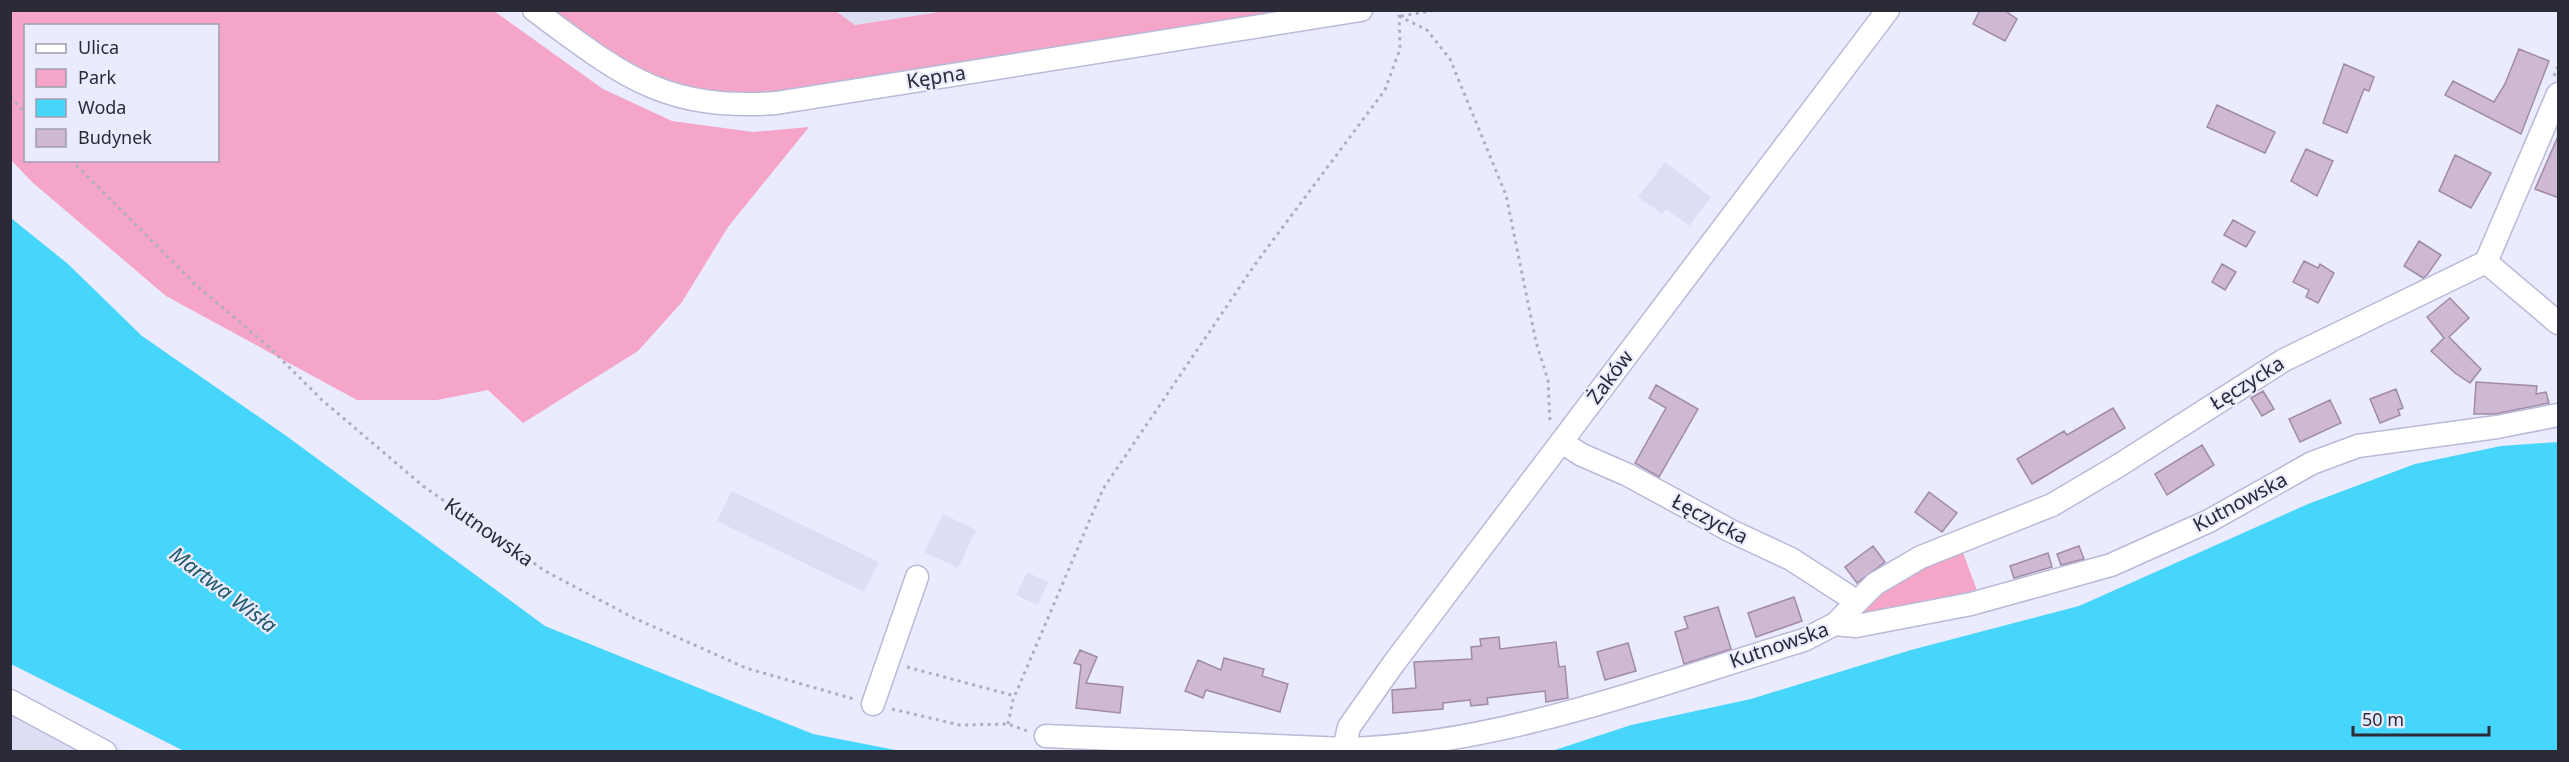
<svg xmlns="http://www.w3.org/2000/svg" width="2569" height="762" font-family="'Noto Sans',sans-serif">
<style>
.built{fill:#ddddf4}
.green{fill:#f5a5c7;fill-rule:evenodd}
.water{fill:#47d6fb}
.building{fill:#ceb8d3;stroke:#a08ba5;stroke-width:1.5}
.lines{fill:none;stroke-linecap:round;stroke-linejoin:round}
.minor-casing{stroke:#b9b9d8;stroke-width:25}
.path{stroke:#aeaebf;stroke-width:3;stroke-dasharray:3 4.5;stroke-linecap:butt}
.minor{stroke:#fff;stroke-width:22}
.labels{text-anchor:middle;stroke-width:4.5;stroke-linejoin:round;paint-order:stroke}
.street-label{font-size:20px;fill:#2b2b37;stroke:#ebebff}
.water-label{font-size:21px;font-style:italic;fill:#205969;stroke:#ebebff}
</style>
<rect width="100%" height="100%" fill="#ebebff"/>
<path class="built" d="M 834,11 L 953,11 L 855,25 Z
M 1665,162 L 1711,197 L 1689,226 L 1666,209 L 1662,214 L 1638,197 Z
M 732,491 L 879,562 L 864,592 L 717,521 Z
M 943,514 L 976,530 L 958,568 L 924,552 Z
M 1027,572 L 1048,582 L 1038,605 L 1016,595 Z
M 11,690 L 124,751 L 11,751 Z"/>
<path class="green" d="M 11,10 L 494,11 L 603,89 L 672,121 L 753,132 L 809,127 L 728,227 L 682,302 L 638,351 L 523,423 L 488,390 L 437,400 L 357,400 L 166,296 L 32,182 L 11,160 ZM 26,26 L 218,26 L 218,160 L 26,160 Z
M 834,10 L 855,25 L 953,10 L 1287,11 L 763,94 C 718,96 667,88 628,64 C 602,48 578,28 553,11 Z
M 1962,550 L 1978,593 L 1859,621 L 1855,609 L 1918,569 Z"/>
<path class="water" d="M 11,218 L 68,264 L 142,336 L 285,435 L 545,626 L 813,734 L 901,751 L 184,751 L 11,664 Z
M 2558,442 L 2558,751 L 1552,751 L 1631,725 L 1751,699 L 1911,650 L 2079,606 L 2308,504 L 2415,464 L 2501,446 Z"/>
<path class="building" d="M 1980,10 L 2004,10 L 2017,19 L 2005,41 L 1973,24 Z
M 2519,49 L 2549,61 L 2521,134 L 2445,95 L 2453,81 L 2494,102 L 2505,84 Z
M 2344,64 L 2374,77 L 2369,91 L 2364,89 L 2347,133 L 2323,123 Z
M 2217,105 L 2275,132 L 2265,153 L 2207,127 Z
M 2559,134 L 2559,198 L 2535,189 Z
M 2306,149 L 2333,161 L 2317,196 L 2291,181 Z
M 2455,155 L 2491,173 L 2471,208 L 2439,191 Z
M 2233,220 L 2255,232 L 2246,247 L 2224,235 Z
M 2419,241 L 2441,255 L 2427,275 L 2423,278 L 2404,266 Z
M 2304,261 L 2318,268 L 2320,264 L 2334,273 L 2318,303 L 2306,297 L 2309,290 L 2293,282 Z
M 2222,264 L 2236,272 L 2225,290 L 2212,282 Z
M 2450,298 L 2469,318 L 2449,337 L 2481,369 L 2470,383 L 2455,373 L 2431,351 L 2444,338 L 2427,317 Z
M 2476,382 L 2537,386 L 2536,394 L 2546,392 L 2549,403 L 2495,414 L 2474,414 Z
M 1656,385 L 1698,409 L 1659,477 L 1635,463 L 1666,408 L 1649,398 Z
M 2396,389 L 2403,408 L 2398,410 L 2400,415 L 2380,423 L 2370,399 Z
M 2263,391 L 2274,409 L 2262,416 L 2251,398 Z
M 2330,400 L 2341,423 L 2300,442 L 2289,419 Z
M 2113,408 L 2125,428 L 2032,484 L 2017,459 L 2064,431 L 2067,435 Z
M 2202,445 L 2214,465 L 2167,495 L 2155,474 Z
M 1929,492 L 1957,513 L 1942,532 L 1915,512 Z
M 1873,546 L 1885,562 L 1857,583 L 1845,567 Z
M 2079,546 L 2084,559 L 2061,565 L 2057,554 Z
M 2048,553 L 2052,567 L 2014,578 L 2010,566 Z
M 1794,597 L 1802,621 L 1756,637 L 1748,613 Z
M 1718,607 L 1731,649 L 1684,664 L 1675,632 L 1688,628 L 1684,617 Z
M 1499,637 L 1500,649 L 1556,642 L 1559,667 L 1565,666 L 1568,698 L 1546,702 L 1545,691 L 1487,698 L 1488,704 L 1471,706 L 1470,700 L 1443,703 L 1443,709 L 1393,713 L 1392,690 L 1416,688 L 1414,662 L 1472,659 L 1471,647 L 1481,646 L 1480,639 Z
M 1628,643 L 1636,671 L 1605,680 L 1597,652 Z
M 1080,650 L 1097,657 L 1086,683 L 1123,687 L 1120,713 L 1076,708 L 1081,665 L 1074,663 Z
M 1224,658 L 1264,669 L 1262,676 L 1288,684 L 1280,712 L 1206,690 L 1203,698 L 1185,691 L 1198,660 L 1221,670 Z"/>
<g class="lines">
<g class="minor-casing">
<path id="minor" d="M 534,10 C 621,74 663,111 776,103 L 1361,10
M 2486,262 L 2558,323
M 1561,442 L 1582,455 L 1628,475 L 1731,531 L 1791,559 L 1856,601
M 1835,624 L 1875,584 L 1921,557 L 2052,505 L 2118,466 L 2284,360 L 2486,262 L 2558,94
M 10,701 L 105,752
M 873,704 L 917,577
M 1046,736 L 1344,749 C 1497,746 1658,684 1804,640 L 1835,624 L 1856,626 L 1971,604 L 2111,565 L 2209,521 L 2312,463 L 2358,446 L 2497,427 L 2558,415
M 1344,749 L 1349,727 L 1394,663 L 1888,10"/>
</g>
<path class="path" d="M 1399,16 L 1427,30 L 1450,59 L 1506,195 L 1536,342 L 1548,380 L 1550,423
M 1401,16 L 1437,10
M 2554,76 L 2558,66
M 10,97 L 26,113
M 71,160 L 195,284 L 271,349 L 322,400 L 423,486 L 545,571 L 634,618 L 746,668 L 854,699
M 907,667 L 1015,696
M 892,709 L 960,725 L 1008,724 L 1027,731
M 1008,724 L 1013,700 L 1103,489 L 1256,263 L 1385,90 L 1400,49 L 1399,10"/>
<use href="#minor" class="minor"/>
</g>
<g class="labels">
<g class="street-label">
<text transform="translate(936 77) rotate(-9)" y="7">Kępna</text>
<text transform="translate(1610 377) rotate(-53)" y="7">Żaków</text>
<text transform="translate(2247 383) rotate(-32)" y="7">Łęczycka</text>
<text transform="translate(2240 502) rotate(-28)" y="7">Kutnowska</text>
<text transform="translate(1710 519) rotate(28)" y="7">Łęczycka</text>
<text transform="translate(489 532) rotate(35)" y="7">Kutnowska</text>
<text transform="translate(1779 645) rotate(-19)" y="7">Kutnowska</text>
</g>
<g class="water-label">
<text transform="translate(223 590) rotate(37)" y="7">Martwa Wisła</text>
</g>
</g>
<rect width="2569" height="762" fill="none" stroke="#2b2b37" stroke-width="24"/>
<rect x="24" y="24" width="195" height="138" fill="#ebebff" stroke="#9e9eaf" stroke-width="1.5"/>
<rect x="36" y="44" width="30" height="9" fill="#ffffff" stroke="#9e9eaf" stroke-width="1.5"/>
<text x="78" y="54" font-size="18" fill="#2b2b37">Ulica</text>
<rect x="36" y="69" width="30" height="18" fill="#f5a5c7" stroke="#9e9eaf" stroke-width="1.5"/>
<text x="78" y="84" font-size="18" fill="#2b2b37">Park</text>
<rect x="36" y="99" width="30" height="18" fill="#47d6fb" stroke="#9e9eaf" stroke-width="1.5"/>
<text x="78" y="114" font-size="18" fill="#2b2b37">Woda</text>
<rect x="36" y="129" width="30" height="18" fill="#ceb8d3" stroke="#9e9eaf" stroke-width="1.5"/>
<text x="78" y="144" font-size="18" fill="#2b2b37">Budynek</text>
<path d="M2353 726v9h136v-9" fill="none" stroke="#2b2b37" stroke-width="3"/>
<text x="2362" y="726" font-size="18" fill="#2b2b37" stroke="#ebebff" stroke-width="4.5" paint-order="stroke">50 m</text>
</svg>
